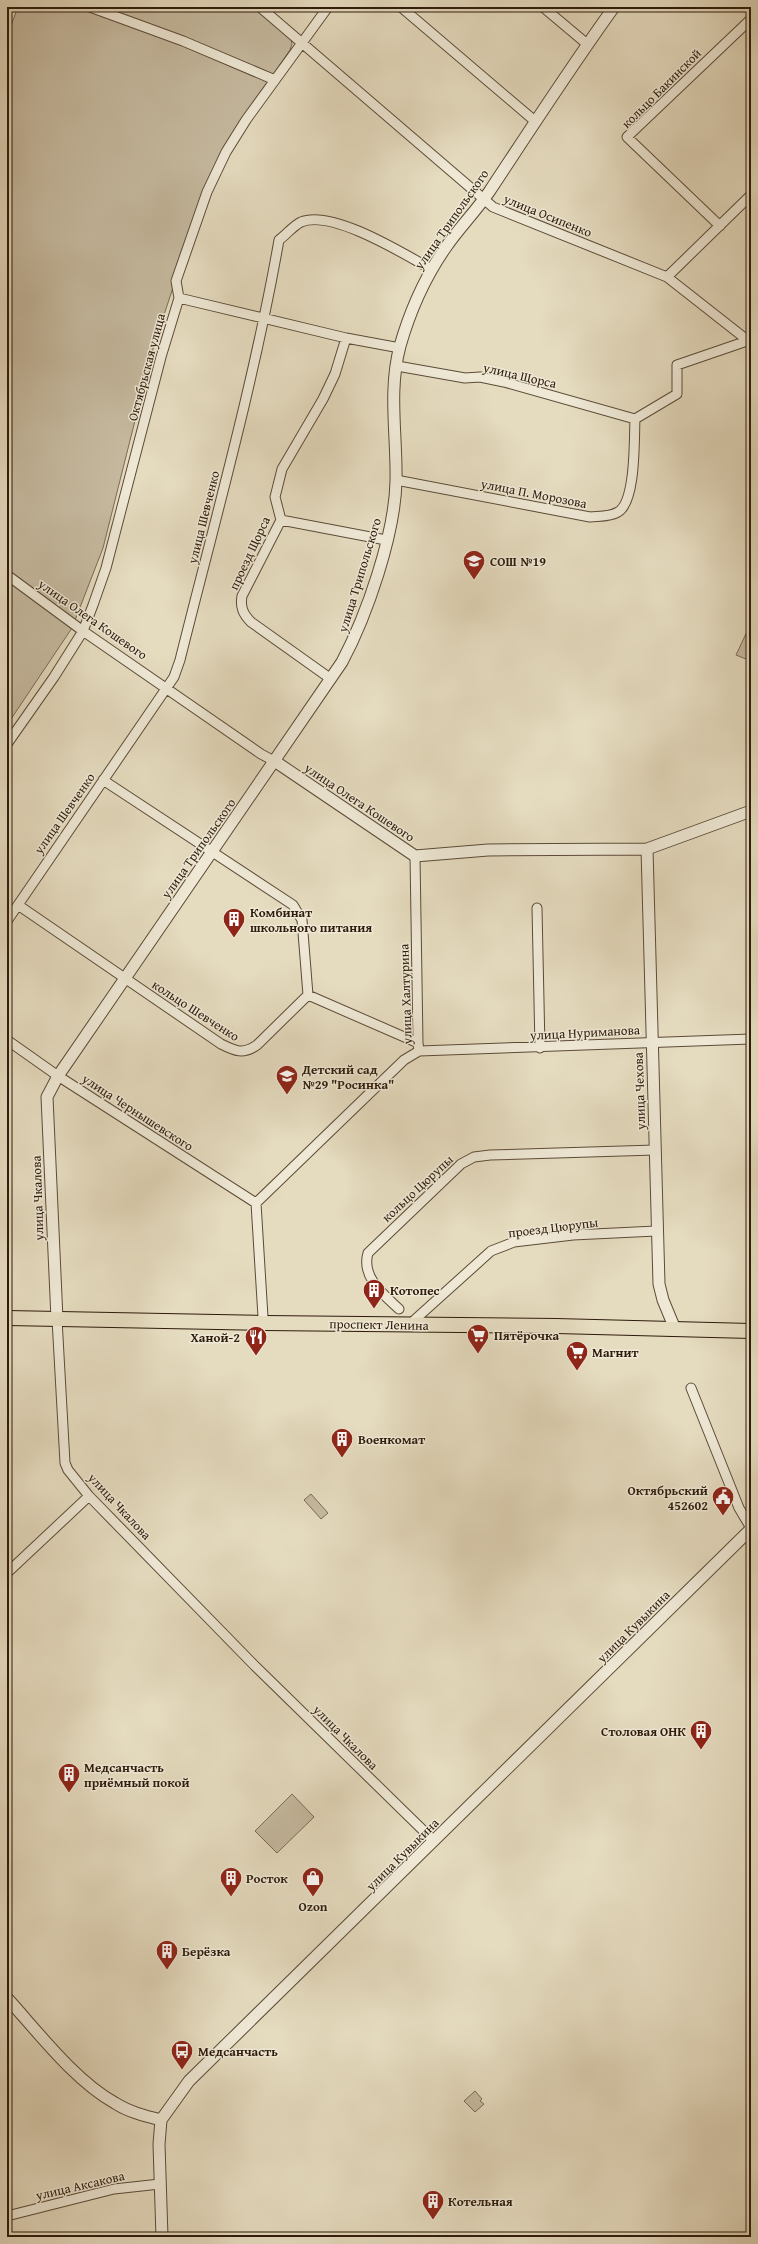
<svg xmlns="http://www.w3.org/2000/svg" width="758" height="2244" font-family="'Gentium Book Plus',serif">
<style>
.green{fill:#c6baa0;stroke:#7a6a56}
.lines{fill:none;stroke-linecap:round;stroke-linejoin:round}
.minor-casing{stroke:#5c4b38;stroke-width:11}
.tertiary-casing{stroke:#5c4b38;stroke-width:13}
.primary-casing{stroke:#2e1b0b;stroke-width:16}
.minor{stroke:#eee8d5;stroke-width:9}
.tertiary{stroke:#eee8d5;stroke-width:11}
.primary{stroke:#e5dbbf;stroke-width:14}
.labels{text-anchor:middle;stroke-width:3;stroke-linejoin:round;paint-order:stroke}
.street-label{font-size:13px;fill:#2e1b0b;stroke:#eee8d5}
.poi-label{font-size:13px;font-weight:bold;fill:#2e1b0b;stroke:#eee8d5;text-anchor:start}
</style>
<rect width="100%" height="100%" fill="#e5dbbf"/>
<filter id="stains"><feTurbulence type="fractalNoise" baseFrequency=".005" numOctaves="4"/><feColorMatrix values="0 0 0 0 .2 0 0 0 0 .09 0 0 0 0 .02 0 0 0 .5 -.17"/></filter>
<radialGradient id="worn" r=".72"><stop offset=".6" stop-color="#630" stop-opacity="0"/><stop offset="1" stop-color="#630" stop-opacity=".3"/></radialGradient>
<path class="green" d="M 18,7 L 256,7 L 291,39 L 292,44 L 290,50 L 243,118 L 205,191 L 154,345 L 103,548 L 72,628 L 7,725 L 7,36 Z
M 751,623 L 751,661 L 736,655 Z
M 311,1494 L 328,1513 L 321,1519 L 304,1500 Z
M 292,1794 L 314,1817 L 277,1853 L 255,1831 Z
M 475,2091 L 482,2099 L 480,2101 L 484,2104 L 475,2112 L 464,2101 Z"/>
<g class="lines">
<g class="minor-casing">
<path id="minor" d="M 90,7 L 183,41 L 275,80
M 260,7 L 493,207 L 667,277 L 751,343
M 401,7 L 536,122
M 543,7 L 587,44
M 720,226 L 627,137 L 751,19
M 667,277 L 751,195
M 179,298 L 346,338 L 400,348
M 397,366 L 465,378 L 480,377 L 504,382 L 635,419
M 635,419 L 677,394 L 677,365 L 747,341
M 396,480 L 590,517 C 599,516 610,517 618,512 C 636,502 634,439 635,419
M 281,520 L 386,540
M 7,575 L 83,631 L 261,754 L 276,762
M 331,679 L 251,622 C 243,614 240,607 242,596 L 281,520 L 275,497 L 282,469 L 323,399 L 335,374 L 346,338
M 7,744 L 54,677 L 83,631 L 93,605 L 106,568 L 161,357 L 179,298 L 176,281 L 207,192 L 226,152 L 246,120 L 328,7
M 415,856 L 418,1043 L 419,1051
M 18,905 L 221,1044 C 235,1051 243,1055 257,1045 L 308,995 L 302,920 L 293,905 L 103,780
M 537,908 L 540,1048
M 7,921 L 174,677 L 180,660 C 215,520 254,382 279,240 C 286,235 293,226 301,222 C 332,209 404,254 431,269
M 308,995 L 418,1043
M 7,1040 L 58,1076 L 256,1203
M 256,1203 L 404,1060 L 419,1051 L 751,1039
M 256,1203 L 263,1317
M 399,1309 C 383,1294 361,1277 368,1253 L 461,1164 L 474,1157 L 490,1155 L 655,1150
M 57,1319 L 65,1463 L 68,1470 L 89,1496 L 255,1666 L 434,1841
M 410,1324 L 491,1251 L 514,1242 L 573,1235 L 656,1231
M 691,1388 L 739,1508 L 751,1528
M 7,1573 L 89,1496
M 7,2216 L 114,2189 L 160,2184"/>
</g>
<g class="tertiary-casing">
<path id="tertiary" d="M 276,762 L 415,856 L 488,850 L 647,849 L 751,811
M 647,849 L 659,1284 L 663,1300 L 675,1329
M 57,1319 L 47,1097 L 58,1076 L 342,662 C 367,615 395,534 396,481 C 397,435 388,391 400,346 C 410,311 425,277 446,247 C 459,228 476,211 489,192 C 530,130 570,68 614,7
M 7,1998 C 38,2032 75,2081 115,2103 C 129,2112 145,2116 161,2120
M 162,2237 L 159,2144 L 161,2120 L 189,2081 L 751,1529"/>
</g>
<g class="primary-casing">
<path id="primary" d="M 7,1318 L 264,1323 L 556,1326 L 751,1331"/>
</g>
<use href="#minor" class="minor"/>
<use href="#tertiary" class="tertiary"/>
<use href="#primary" class="primary"/>
</g>
<defs>
<g id="school-pin" transform="scale(1.15)"><path d="M0 17L-7.5 6A9.5 9.5 0 1 1 7.5 6Z" fill="#8f2418" stroke="#eee8d5"/><path d="M0-5L7-2L0 1L-7-2ZM-4 1L0 2.5L4 1V4Q0 6-4 4Z" fill="#fff"/></g>
<g id="building-pin" transform="scale(1.15)"><path d="M0 17L-7.5 6A9.5 9.5 0 1 1 7.5 6Z" fill="#8f2418" stroke="#eee8d5"/><path d="M-4-6H4V6H1V3H-1V6H-4ZM-2.5-4.3h1.7v1.8h-1.7ZM.8-4.3h1.7v1.8H.8ZM-2.5-1h1.7V.8h-1.7ZM.8-1h1.7V.8H.8Z" fill="#fff"/></g>
<g id="supermarket-pin" transform="scale(1.15)"><path d="M0 17L-7.5 6A9.5 9.5 0 1 1 7.5 6Z" fill="#8f2418" stroke="#eee8d5"/><path d="M-6-5.5h2.5l.6 2H6L4.5 2H-2.5L-4.4-4H-6ZM-1.5 3.2a1.3 1.3 0 1 0 .1 0ZM3 3.2a1.3 1.3 0 1 0 .1 0Z" fill="#fff"/></g>
<g id="restaurant-pin" transform="scale(1.15)"><path d="M0 17L-7.5 6A9.5 9.5 0 1 1 7.5 6Z" fill="#8f2418" stroke="#eee8d5"/><path d="M-5-6h1v4h1v-4h1v4h1v-4h1v5L-1.5 .5V6h-2V.5L-5-1ZM5-6V6H3V1.5H1.5Q1.5-4 5-6Z" fill="#fff"/></g>
<g id="civic-pin" transform="scale(1.15)"><path d="M0 17L-7.5 6A9.5 9.5 0 1 1 7.5 6Z" fill="#8f2418" stroke="#eee8d5"/><path d="M-.6-6.5H3V-4.5H.6V-3L4-1V1h2V6H-6V1h2V-1L-.6-3ZM-1.2 2.5V6h2.4V2.5Z" fill="#fff"/></g>
<g id="shop-pin" transform="scale(1.15)"><path d="M0 17L-7.5 6A9.5 9.5 0 1 1 7.5 6Z" fill="#8f2418" stroke="#eee8d5"/><path d="M-5-2.5h2.3a2.7 3.5 0 0 1 5.4 0H5L5.5 6h-11ZM-1.5-2.5h3a1.5 2.3 0 0 0-3 0Z" fill="#fff"/></g>
<g id="bus-pin" transform="scale(1.15)"><path d="M0 17L-7.5 6A9.5 9.5 0 1 1 7.5 6Z" fill="#8f2418" stroke="#eee8d5"/><path d="M-5-6H5V4H4V6H2V4H-2V6H-4V4H-5ZM-3.5-4V0h7V-4ZM-3.5 1.2v1.5H-2V1.2ZM2 1.2v1.5H3.5V1.2Z" fill="#fff"/></g>
</defs>
<g fill-rule="evenodd">
<use href="#school-pin" x="474" y="561"/>
<use href="#building-pin" x="234" y="919"/>
<use href="#school-pin" x="287" y="1076"/>
<use href="#building-pin" x="374" y="1290"/>
<use href="#supermarket-pin" x="478" y="1335"/>
<use href="#restaurant-pin" x="256" y="1337"/>
<use href="#supermarket-pin" x="577" y="1352"/>
<use href="#building-pin" x="342" y="1439"/>
<use href="#civic-pin" x="723" y="1497"/>
<use href="#building-pin" x="701" y="1731"/>
<use href="#building-pin" x="69" y="1774"/>
<use href="#building-pin" x="231" y="1878"/>
<use href="#shop-pin" x="313" y="1878"/>
<use href="#building-pin" x="167" y="1951"/>
<use href="#bus-pin" x="182" y="2051"/>
<use href="#building-pin" x="433" y="2201"/>
</g>
<g class="labels">
<g class="street-label">
<text transform="translate(661 88) rotate(-45)" y="5">кольцо Бакинской</text>
<text transform="translate(548 215) rotate(22)" y="5">улица Осипенко</text>
<text transform="translate(451 219) rotate(-55)" y="5">улица Трипольского</text>
<text transform="translate(146 367) rotate(-75)" y="5">Октябрьская улица</text>
<text transform="translate(520 375) rotate(13)" y="5">улица Щорса</text>
<text transform="translate(534 493) rotate(11)" y="5">улица П. Морозова</text>
<text transform="translate(203 517) rotate(-76)" y="5">улица Шевченко</text>
<text transform="translate(249 553) rotate(-65)" y="5">проезд Щорса</text>
<text transform="translate(359 575) rotate(-73)" y="5">улица Трипольского</text>
<text transform="translate(93 619) rotate(35)" y="5">улица Олега Кошевого</text>
<text transform="translate(360 802) rotate(34)" y="5">улица Олега Кошевого</text>
<text transform="translate(64 813) rotate(-55)" y="5">улица Шевченко</text>
<text transform="translate(198 848) rotate(-55)" y="5">улица Трипольского</text>
<text transform="translate(405 994) rotate(-92)" y="5">улица Халтурина</text>
<text transform="translate(196 1010) rotate(33)" y="5">кольцо Шевченко</text>
<text transform="translate(585 1032) rotate(-3)" y="5">улица Нуриманова</text>
<text transform="translate(639 1091) rotate(-92)" y="5">улица Чехова</text>
<text transform="translate(138 1112) rotate(33)" y="5">улица Чернышевского</text>
<text transform="translate(417 1188) rotate(-43)" y="5">кольцо Цюрупы</text>
<text transform="translate(37 1198) rotate(-92)" y="5">улица Чкалова</text>
<text transform="translate(553 1227) rotate(-7)" y="5">проезд Цюрупы</text>
<text transform="translate(379 1324) rotate(1)" y="5">проспект Ленина</text>
<text transform="translate(120 1506) rotate(47)" y="5">улица Чкалова</text>
<text transform="translate(633 1626) rotate(-45)" y="5">улица Кувыкина</text>
<text transform="translate(346 1737) rotate(45)" y="5">улица Чкалова</text>
<text transform="translate(402 1854) rotate(-45)" y="5">улица Кувыкина</text>
<text transform="translate(80 2185) rotate(-13)" y="5">улица Аксакова</text>
</g>
<g class="poi-label">
<text x="490" y="566">СОШ №19</text>
<text x="250" y="917">Комбинат<tspan x="250" dy="15">школьного питания</tspan></text>
<text x="302" y="1074">Детский сад<tspan x="302" dy="15">№29 "Росинка"</tspan></text>
<text x="390" y="1295">Котопес</text>
<text x="494" y="1340">Пятёрочка</text>
<text x="240" y="1342" text-anchor="end">Ханой-2</text>
<text x="592" y="1357">Магнит</text>
<text x="358" y="1444">Военкомат</text>
<text x="708" y="1495" text-anchor="end">Октябрьский<tspan x="708" dy="15">452602</tspan></text>
<text x="686" y="1736" text-anchor="end">Столовая ОНК</text>
<text x="84" y="1772">Медсанчасть<tspan x="84" dy="15">приёмный покой</tspan></text>
<text x="246" y="1883">Росток</text>
<text x="313" y="1911" text-anchor="middle">Ozon</text>
<text x="182" y="1956">Берёзка</text>
<text x="198" y="2056">Медсанчасть</text>
<text x="448" y="2206">Котельная</text>
</g>
</g>
<rect width="758" height="2244" fill="none" stroke="#e5dbbf" stroke-width="24"/>
<rect x="8" y="8" width="742" height="2228" fill="none" stroke="#2e1b0b" stroke-width="2"/>
<rect x="12" y="12" width="734" height="2220" fill="none" stroke="#2e1b0b"/>
<rect width="100%" height="100%" filter="url(#stains)"/>
<rect width="100%" height="100%" fill="url(#worn)"/>
</svg>
